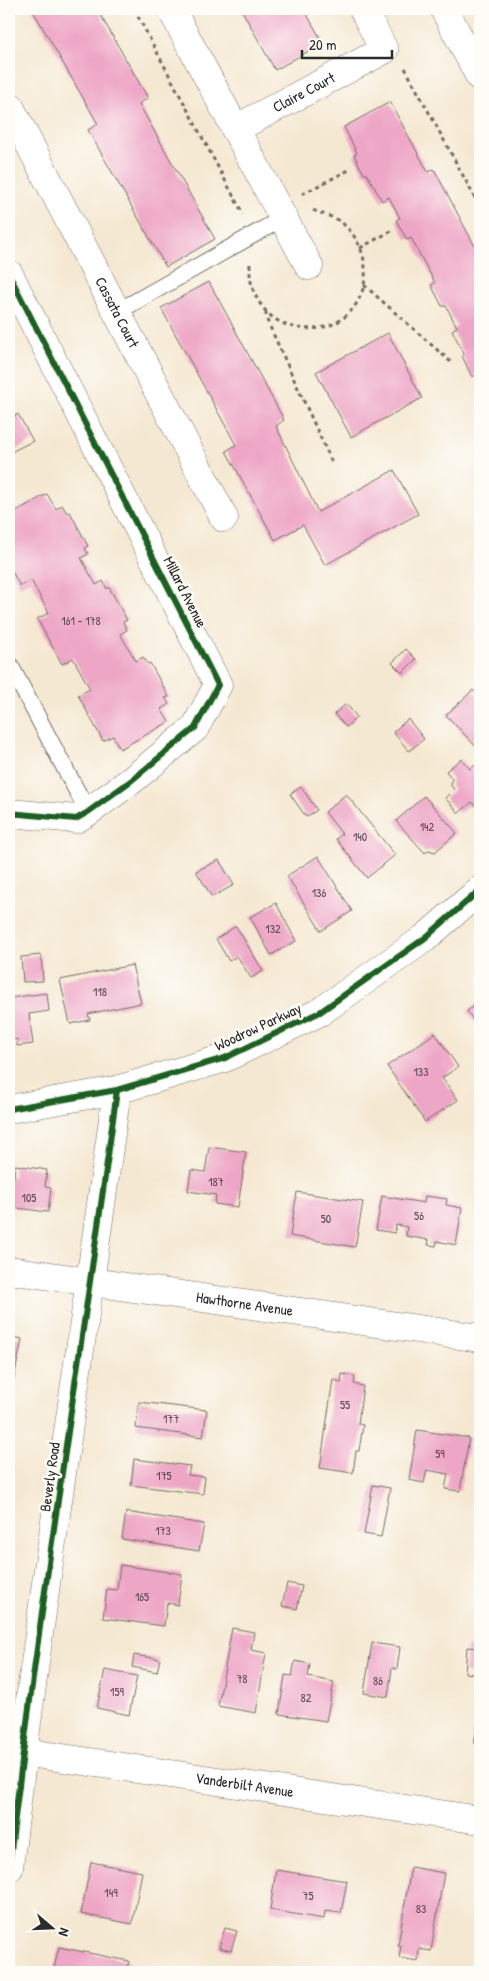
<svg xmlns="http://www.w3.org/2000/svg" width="489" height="1981" font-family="'Patrick Hand',sans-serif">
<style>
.building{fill:#eea6c6}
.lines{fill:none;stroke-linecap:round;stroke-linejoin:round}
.lane-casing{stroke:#726d65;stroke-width:18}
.street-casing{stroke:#726d65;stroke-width:29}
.path{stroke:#726d65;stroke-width:3;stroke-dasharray:4 4;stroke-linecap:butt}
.lane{stroke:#fff;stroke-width:16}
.street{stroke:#fff;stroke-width:28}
.cycleway-casing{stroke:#fdfcf7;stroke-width:9}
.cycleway{stroke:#1b5e20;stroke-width:6}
.labels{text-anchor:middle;stroke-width:5;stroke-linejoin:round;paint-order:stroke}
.number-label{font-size:12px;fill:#5c4a52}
.street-label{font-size:15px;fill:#2b2b2b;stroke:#fdfcf7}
</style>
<rect width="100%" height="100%" fill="#fdfcf7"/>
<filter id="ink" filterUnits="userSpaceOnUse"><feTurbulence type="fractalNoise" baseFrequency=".02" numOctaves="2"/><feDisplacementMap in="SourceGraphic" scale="10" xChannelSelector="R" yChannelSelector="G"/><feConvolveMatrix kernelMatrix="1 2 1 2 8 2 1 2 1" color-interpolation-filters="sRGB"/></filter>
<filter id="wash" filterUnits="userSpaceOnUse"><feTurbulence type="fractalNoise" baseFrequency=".0096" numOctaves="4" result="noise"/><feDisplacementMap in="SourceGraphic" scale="20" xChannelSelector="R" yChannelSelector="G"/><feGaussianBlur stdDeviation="1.12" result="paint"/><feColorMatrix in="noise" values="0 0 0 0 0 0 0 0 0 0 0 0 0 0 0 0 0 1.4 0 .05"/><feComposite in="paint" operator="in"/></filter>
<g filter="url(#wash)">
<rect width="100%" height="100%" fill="#f5e8d2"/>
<g id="blocks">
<path class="building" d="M 32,9 L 97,9 L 148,98 L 139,104 L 215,239 L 166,267 L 88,130 L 98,124 Z
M 241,9 L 304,9 L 323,43 L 275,70 Z
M 390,102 L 428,172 L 434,169 L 480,256 L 480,383 L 476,375 L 472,377 L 462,356 L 464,354 L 452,330 L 457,327 L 446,306 L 442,306 L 431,285 L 435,283 L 411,238 L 407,240 L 396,220 L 400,218 L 389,197 L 382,201 L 367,174 L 364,174 L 354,155 L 357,153 L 344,127 Z
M 209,282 L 284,420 L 276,426 L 318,512 L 394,470 L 418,514 L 325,565 L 303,525 L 275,540 L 226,451 L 236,445 L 161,308 Z
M 388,333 L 422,398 L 351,437 L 316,372 Z
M 18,414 L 33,441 L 9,453 L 9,420 Z
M 47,494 L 56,509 L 62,505 L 67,513 L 70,512 L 88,546 L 85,548 L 88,554 L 81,558 L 96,585 L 103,581 L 107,589 L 109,587 L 127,620 L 123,622 L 127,630 L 120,634 L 136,661 L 143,657 L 148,664 L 150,663 L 169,697 L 165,698 L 169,704 L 161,709 L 169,722 L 120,749 L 113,736 L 103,741 L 78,695 L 90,689 L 73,658 L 62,664 L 37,619 L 49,613 L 31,580 L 20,586 L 9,566 L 9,515 Z
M 406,649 L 416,659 L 402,673 L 392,663 Z
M 473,690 L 480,698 L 480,751 L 446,715 Z
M 346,704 L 357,717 L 346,727 L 334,714 Z
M 408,719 L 424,739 L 409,751 L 393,732 Z
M 461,759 L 470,769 L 478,763 L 480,765 L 480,811 L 472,802 L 459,813 L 445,798 L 454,789 L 451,786 L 452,779 L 446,771 Z
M 301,787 L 317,810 L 306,817 L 290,794 Z
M 346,794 L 395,855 L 367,878 L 336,839 L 342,834 L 325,812 Z
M 424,796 L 457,833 L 435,852 L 429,850 L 425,853 L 396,821 Z
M 318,856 L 352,911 L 321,931 L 287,876 Z
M 219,860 L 234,885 L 212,897 L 196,871 Z
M 276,903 L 296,941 L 271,955 L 250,917 Z
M 236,926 L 263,971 L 251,978 L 237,956 L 229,961 L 216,939 Z
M 41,955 L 43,981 L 23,982 L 21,957 Z
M 132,965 L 141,1003 L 88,1014 L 90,1020 L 70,1024 L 60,980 Z
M 47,993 L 49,1011 L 29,1014 L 33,1044 L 17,1046 L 17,1039 L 9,1040 L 9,998 Z
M 480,1002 L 480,1030 L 467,1011 Z
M 435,1033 L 458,1067 L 442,1078 L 458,1100 L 425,1122 L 387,1066 Z
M 209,1147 L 246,1152 L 238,1207 L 215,1204 L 216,1195 L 188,1191 L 191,1170 L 205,1172 Z
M 15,1165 L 47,1170 L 45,1187 L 51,1188 L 48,1212 L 9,1207 L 9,1176 L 14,1177 Z
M 297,1192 L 363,1202 L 355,1247 L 290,1236 Z
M 382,1196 L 424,1203 L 425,1196 L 447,1199 L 446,1205 L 462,1208 L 456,1245 L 437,1241 L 436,1246 L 428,1245 L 429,1240 L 406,1236 L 407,1227 L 396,1225 L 395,1233 L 376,1230 Z
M 9,1336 L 22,1339 L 12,1388 L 9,1387 Z
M 342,1374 L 355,1376 L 354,1384 L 363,1386 L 358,1424 L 363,1425 L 359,1451 L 356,1451 L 353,1473 L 320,1468 L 333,1379 L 341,1383 Z
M 139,1402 L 207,1410 L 203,1437 L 136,1428 Z
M 417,1430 L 469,1438 L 460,1491 L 445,1489 L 448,1474 L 427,1470 L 424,1483 L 409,1480 Z
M 134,1459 L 190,1466 L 188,1475 L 205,1477 L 203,1494 L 131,1485 Z
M 373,1485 L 390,1488 L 381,1537 L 364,1534 Z
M 126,1512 L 204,1524 L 199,1551 L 122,1539 Z
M 120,1565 L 182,1574 L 178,1605 L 167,1603 L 164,1626 L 103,1618 L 107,1589 L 117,1590 Z
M 287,1583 L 302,1586 L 297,1609 L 282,1606 Z
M 232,1628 L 254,1632 L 251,1650 L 266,1653 L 256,1713 L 218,1706 Z
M 372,1643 L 400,1647 L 397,1669 L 392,1668 L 388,1697 L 364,1693 Z
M 467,1647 L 480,1648 L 480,1675 L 465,1673 Z
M 134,1655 L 160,1659 L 157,1672 L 132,1667 Z
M 295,1661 L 310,1664 L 308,1677 L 334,1682 L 326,1721 L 279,1714 L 285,1675 L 292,1676 Z
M 105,1670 L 137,1676 L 129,1715 L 97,1708 Z
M 479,1715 L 480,1716 L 480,1744 L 474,1743 Z
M 91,1862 L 142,1872 L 132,1924 L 81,1914 Z
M 411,1867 L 444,1873 L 431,1951 L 419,1949 L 418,1961 L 399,1958 L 401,1946 L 398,1945 Z
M 276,1870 L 347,1881 L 341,1913 L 325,1911 L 324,1919 L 270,1910 Z
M 225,1928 L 237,1931 L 231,1951 L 219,1948 Z
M 59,1947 L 129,1961 L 126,1972 L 53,1972 Z"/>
</g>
</g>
<g filter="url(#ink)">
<use href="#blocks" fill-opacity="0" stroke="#726d65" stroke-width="1"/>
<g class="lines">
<g class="lane-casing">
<path id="lane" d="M 117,312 L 283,218
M 9,663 L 88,812"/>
</g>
<g class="street-casing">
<g id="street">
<path d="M 171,9 L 309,266"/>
<path d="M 444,9 L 480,77"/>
<path id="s1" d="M 9,105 L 224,518"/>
<path id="s2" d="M 235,129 L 384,50 L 363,9"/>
<path d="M 9,274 L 218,685 L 195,728 L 132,780 L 88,812 L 76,819 L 9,813"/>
<path d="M 9,1109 L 117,1090 L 225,1058 L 320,1012 L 425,938 L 480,890"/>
<path id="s3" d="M 9,1270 L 480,1338"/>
<path id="s4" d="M 9,1750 L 480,1820"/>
<path d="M 9,1868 C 39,1608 82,1349 117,1090"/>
</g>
</g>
<path class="path" d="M 134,9 L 243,214
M 405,68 L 480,207
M 302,194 L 349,170
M 360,248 L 393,230
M 250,264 C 249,281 253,296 265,310 C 282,331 320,335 342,319 C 376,294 371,243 338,220 C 331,216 321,214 313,210
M 364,285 L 452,363
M 266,312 L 266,318 L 333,465"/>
<use href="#lane" class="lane"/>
<use href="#street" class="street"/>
<g class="cycleway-casing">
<path id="cycleway" d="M 9,274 L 218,685 L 195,728 L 132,780 L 88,812 L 76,819 L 9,813
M 9,1109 L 117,1090 L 225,1058 L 320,1012 L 425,938 L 480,890
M 9,1868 C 39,1608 82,1349 117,1090"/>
</g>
<use href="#cycleway" class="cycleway"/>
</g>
</g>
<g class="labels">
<g class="number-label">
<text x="81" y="625">161 - 178</text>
<text x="427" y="831">142</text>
<text x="360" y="841">140</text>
<text x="319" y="897">136</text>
<text x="273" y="933">132</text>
<text x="100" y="996">118</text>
<text x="421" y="1076">133</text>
<text x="216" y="1186">187</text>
<text x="29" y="1202">105</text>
<text x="419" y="1220">56</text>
<text x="326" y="1223">50</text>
<text x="345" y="1409">55</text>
<text x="171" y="1423">177</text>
<text x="440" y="1458">59</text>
<text x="164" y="1480">175</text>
<text x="163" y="1535">173</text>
<text x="142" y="1601">165</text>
<text x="242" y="1683">78</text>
<text x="378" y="1685">86</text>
<text x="117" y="1696">159</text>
<text x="306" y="1702">82</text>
<text x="111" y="1897">149</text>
<text x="308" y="1900">75</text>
<text x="421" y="1913">83</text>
</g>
<g class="street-label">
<text dy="5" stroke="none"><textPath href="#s2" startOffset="78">Claire Court</textPath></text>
<text dy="5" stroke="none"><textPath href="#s1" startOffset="234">Cassata Court</textPath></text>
<text transform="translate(185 592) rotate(63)" y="5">Millard Avenue</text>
<text transform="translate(258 1027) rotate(-25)" y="5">Woodrow Parkway</text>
<text dy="5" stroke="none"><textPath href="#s3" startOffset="238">Hawthorne Avenue</textPath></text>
<text transform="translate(50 1477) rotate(-82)" y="5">Beverly Road</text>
<text dy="5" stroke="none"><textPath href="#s4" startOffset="238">Vanderbilt Avenue</textPath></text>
</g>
</g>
<rect width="489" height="1981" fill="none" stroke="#fdfcf7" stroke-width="30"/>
<g transform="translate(52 1928) rotate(109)" stroke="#fdfcf7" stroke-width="4" paint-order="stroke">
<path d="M0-4L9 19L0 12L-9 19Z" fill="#2b2b2b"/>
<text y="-8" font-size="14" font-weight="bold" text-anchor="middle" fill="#2b2b2b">N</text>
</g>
<path d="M302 50v8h90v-8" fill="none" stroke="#2b2b2b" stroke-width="2.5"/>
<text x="309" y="50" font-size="15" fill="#2b2b2b" stroke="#fdfcf7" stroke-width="4" paint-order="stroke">20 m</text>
</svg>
